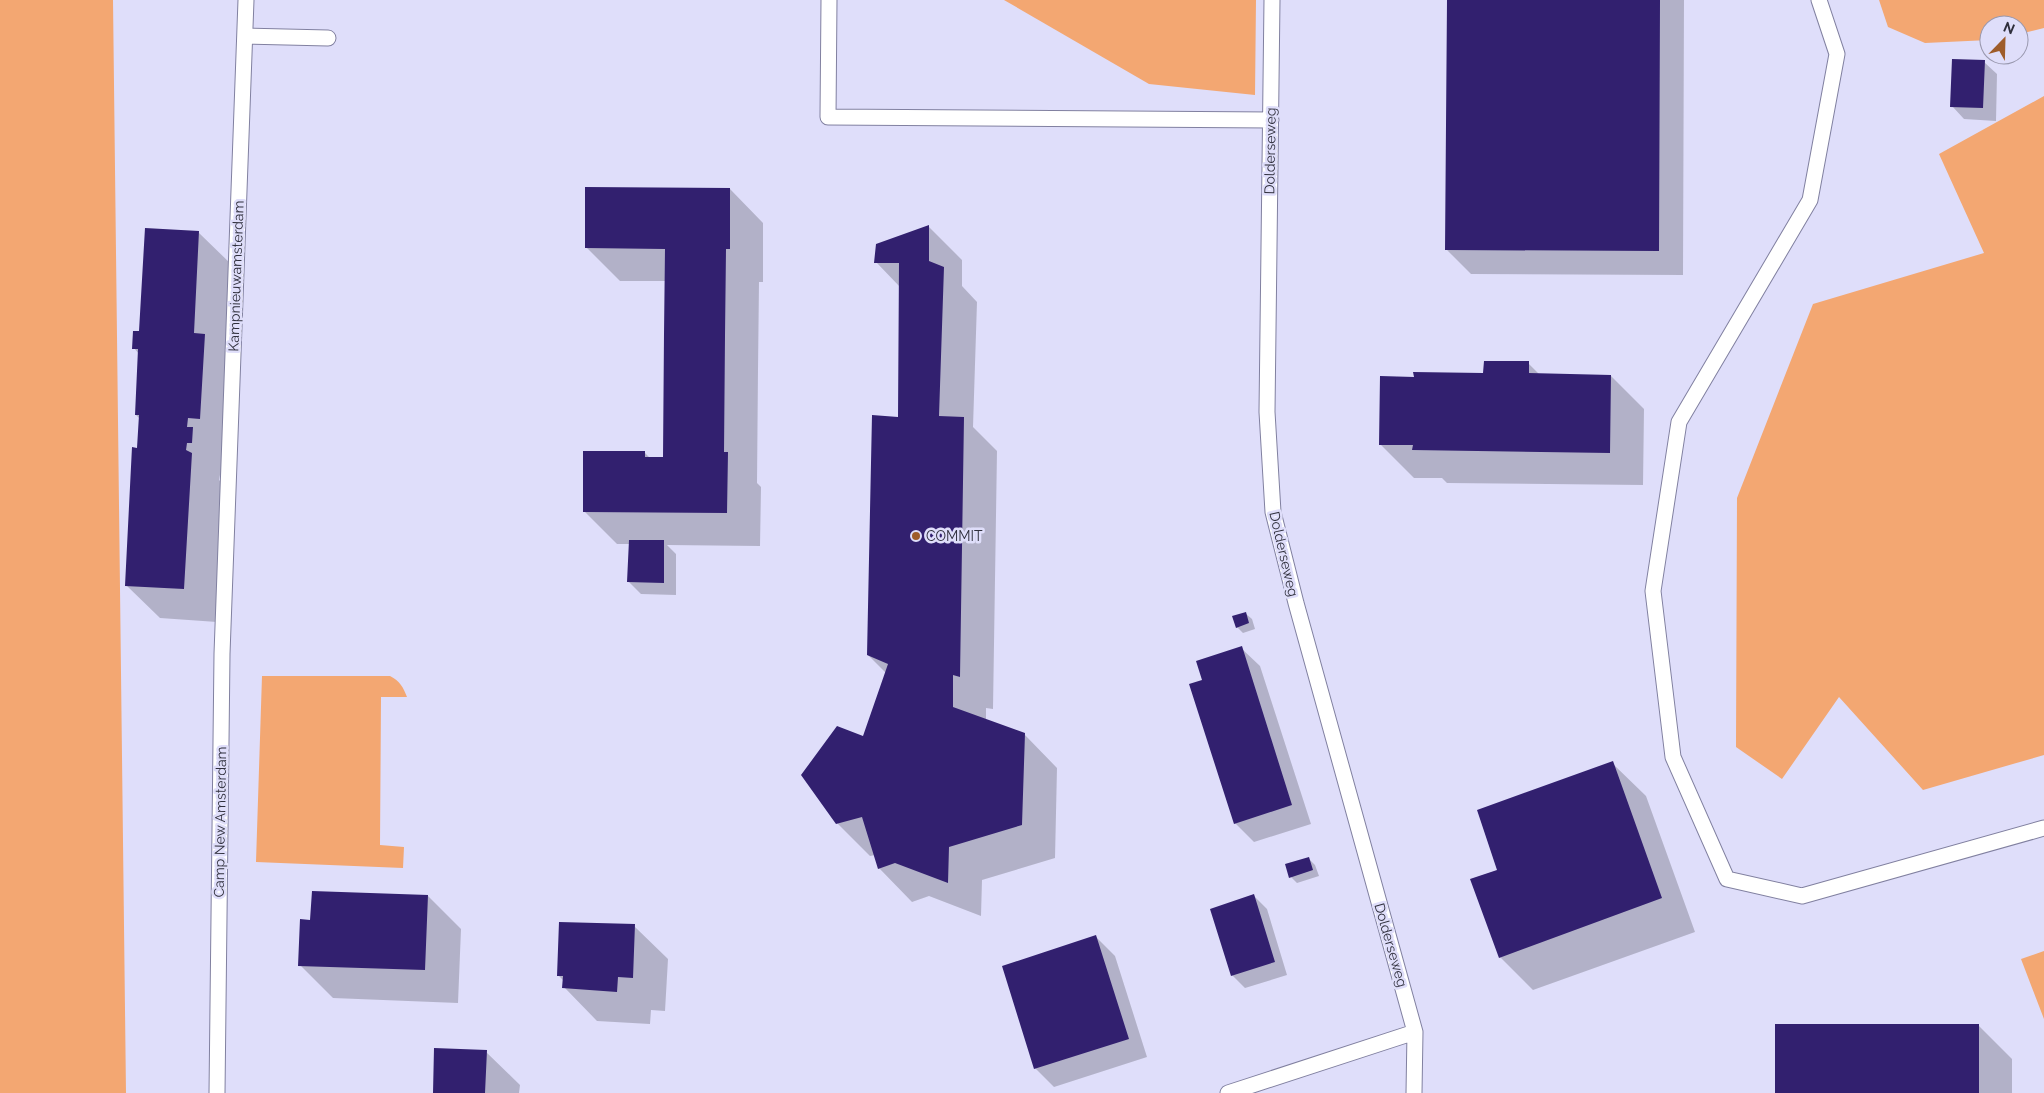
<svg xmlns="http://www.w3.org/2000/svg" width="2044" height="1093" font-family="Raleway,sans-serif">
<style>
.green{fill:#f3a772}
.shadow{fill:#0003}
.building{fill:#32206f}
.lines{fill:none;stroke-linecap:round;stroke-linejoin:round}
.service-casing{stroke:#8180a0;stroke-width:17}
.service{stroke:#fff;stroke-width:15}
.poi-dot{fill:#9e5c2a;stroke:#dfdefa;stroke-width:2}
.labels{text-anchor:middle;stroke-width:5;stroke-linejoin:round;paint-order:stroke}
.street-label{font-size:14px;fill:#2f2f3c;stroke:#dfdefa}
.poi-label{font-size:14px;fill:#2f2f3c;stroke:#dfdefa;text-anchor:start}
</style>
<rect width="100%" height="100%" fill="#dfdefa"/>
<path class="green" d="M 0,0 L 113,0 L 126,1093 L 0,1093 Z
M 1004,0 L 1256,0 L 1255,95 L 1149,84 Z
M 1879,0 L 2044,0 L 2044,28 L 2019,34 L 2019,25 L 1989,25 L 1989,40 L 1925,43 L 1888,27 Z
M 2044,96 L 2044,755 L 1923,790 L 1839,697 L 1782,779 L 1736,747 L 1737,498 L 1813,304 L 1984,253 L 1939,154 Z
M 262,676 L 390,676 C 400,681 403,687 407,697 L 381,697 L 380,845 L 404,847 L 403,868 L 256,862 Z
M 2044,951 L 2044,1019 L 2021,959 Z"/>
<path class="shadow" d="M 1448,0 L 1684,0 L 1683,275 L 1471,274 L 1447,250 Z
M 1984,62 L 1997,74 L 1996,121 L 1964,119 L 1952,106 Z
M 730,189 L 763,223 L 763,282 L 759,282 L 758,370 L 757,483 L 761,487 L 760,546 L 667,545 L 676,554 L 676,595 L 641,594 L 629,582 L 630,544 L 617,544 L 584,511 L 645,453 L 650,458 L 664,458 L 666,281 L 620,281 L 587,248 Z
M 929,227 L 962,260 L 962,286 L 977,302 L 973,427 L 997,451 L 993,709 L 986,708 L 986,720 L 1024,734 L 1057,768 L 1055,858 L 982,880 L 981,916 L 929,896 L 912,902 L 879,868 L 875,855 L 870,856 L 837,823 L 886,673 L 868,655 L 899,418 L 900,287 L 876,262 L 878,245 Z
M 198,232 L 232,265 L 233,452 L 221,451 L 221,456 L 226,462 L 225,476 L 220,475 L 219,480 L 225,486 L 217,622 L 160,618 L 126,585 L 140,419 L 136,415 L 139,354 L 134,348 L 140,332 Z
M 1528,363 L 1540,375 L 1611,376 L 1644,409 L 1643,485 L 1447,483 L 1442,478 L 1414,478 L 1380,444 L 1415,378 L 1485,374 Z
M 1245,613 L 1252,619 L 1255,629 L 1243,633 L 1237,627 Z
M 1241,648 L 1260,666 L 1311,824 L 1254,842 L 1235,823 L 1204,680 Z
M 1612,763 L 1646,796 L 1695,932 L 1533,990 L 1500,957 Z
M 1309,859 L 1315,865 L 1319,876 L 1297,883 L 1291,877 Z
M 428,896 L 461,929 L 458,1003 L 333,998 L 300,965 Z
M 1254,896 L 1267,909 L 1287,975 L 1245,988 L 1232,975 Z
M 634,926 L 668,959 L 665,1011 L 651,1010 L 650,1024 L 597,1021 L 564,987 L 564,981 L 558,975 Z
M 1096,937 L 1115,956 L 1147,1057 L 1054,1087 L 1035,1068 Z
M 1979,1026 L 2012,1059 L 2012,1093 L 1776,1093 Z
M 486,1052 L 520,1085 L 519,1093 L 434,1093 Z"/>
<path class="building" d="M 1447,0 L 1660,0 L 1659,251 L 1445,250 Z
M 1952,59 L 1985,60 L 1983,108 L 1950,107 Z
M 585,187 L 730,188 L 730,249 L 726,249 L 725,336 L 724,452 L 728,452 L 727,513 L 583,512 L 583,451 L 645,451 L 645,457 L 663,457 L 664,334 L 665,249 L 585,248 Z
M 929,225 L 929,261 L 944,267 L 939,416 L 964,417 L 960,677 L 953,675 L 953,707 L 1025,733 L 1022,825 L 949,847 L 948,883 L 895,863 L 878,869 L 862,817 L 836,824 L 801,775 L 837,726 L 863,736 L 888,664 L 867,655 L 872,415 L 898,417 L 899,263 L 874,263 L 876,244 Z
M 145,228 L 199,231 L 194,333 L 205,334 L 200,419 L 188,418 L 187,427 L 193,427 L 192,443 L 187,443 L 186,450 L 192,453 L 184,589 L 125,586 L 132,447 L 137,448 L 139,415 L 135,415 L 138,349 L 132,349 L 133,331 L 139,331 Z
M 1484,361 L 1529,361 L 1529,373 L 1611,375 L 1610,453 L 1412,450 L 1413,445 L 1379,445 L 1380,376 L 1414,377 L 1413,372 L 1483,373 Z
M 629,540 L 664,540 L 664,583 L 627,582 Z
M 1246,612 L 1249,623 L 1236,628 L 1232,616 Z
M 1242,646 L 1292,805 L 1234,824 L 1189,684 L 1202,680 L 1196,661 Z
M 1613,761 L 1662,898 L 1499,958 L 1470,879 L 1497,870 L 1477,810 Z
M 1309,857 L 1313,870 L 1289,878 L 1285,864 Z
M 312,891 L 428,895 L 425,970 L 298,966 L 300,919 L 310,920 Z
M 1254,894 L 1275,962 L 1231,976 L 1210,909 Z
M 559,922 L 635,924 L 633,978 L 618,977 L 617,992 L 562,988 L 563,976 L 557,976 Z
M 1096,935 L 1129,1039 L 1034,1069 L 1002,966 Z
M 1775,1024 L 1979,1024 L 1979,1093 L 1775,1093 Z
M 434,1048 L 487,1050 L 485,1093 L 433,1093 Z"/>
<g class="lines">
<g class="service-casing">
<path id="service" d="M 829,0 L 828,117 L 1271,120
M 1272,0 L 1267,412 L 1273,512 L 1296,603 L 1415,1032 L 1414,1093
M 1819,0 L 1837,54 L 1810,200 L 1679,422 L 1653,591 L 1673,757 L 1727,879 L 1802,896 L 2044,828
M 245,36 L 328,38
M 217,1093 L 222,654 L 246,0
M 1228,1093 L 1415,1032"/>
</g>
<use href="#service" class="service"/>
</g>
<circle class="poi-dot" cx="916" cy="536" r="5"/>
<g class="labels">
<g class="street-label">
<text transform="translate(1270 151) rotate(-89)" y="5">Dolderseweg</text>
<text transform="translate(236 276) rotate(-88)" y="5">Kampnieuwamsterdam</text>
<text transform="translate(1284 554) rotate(77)" y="5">Dolderseweg</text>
<text transform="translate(220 822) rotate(-89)" y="5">Camp New Amsterdam</text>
<text transform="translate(1391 945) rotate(74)" y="5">Dolderseweg</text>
</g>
<g class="poi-label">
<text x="926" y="541">COMMIT</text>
</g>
</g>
<g transform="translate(2004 40) rotate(23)"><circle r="24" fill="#dfdefa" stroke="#9998ae"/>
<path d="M0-4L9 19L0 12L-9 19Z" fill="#9e5c2a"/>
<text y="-8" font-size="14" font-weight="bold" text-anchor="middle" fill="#2f2f3c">N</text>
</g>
</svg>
